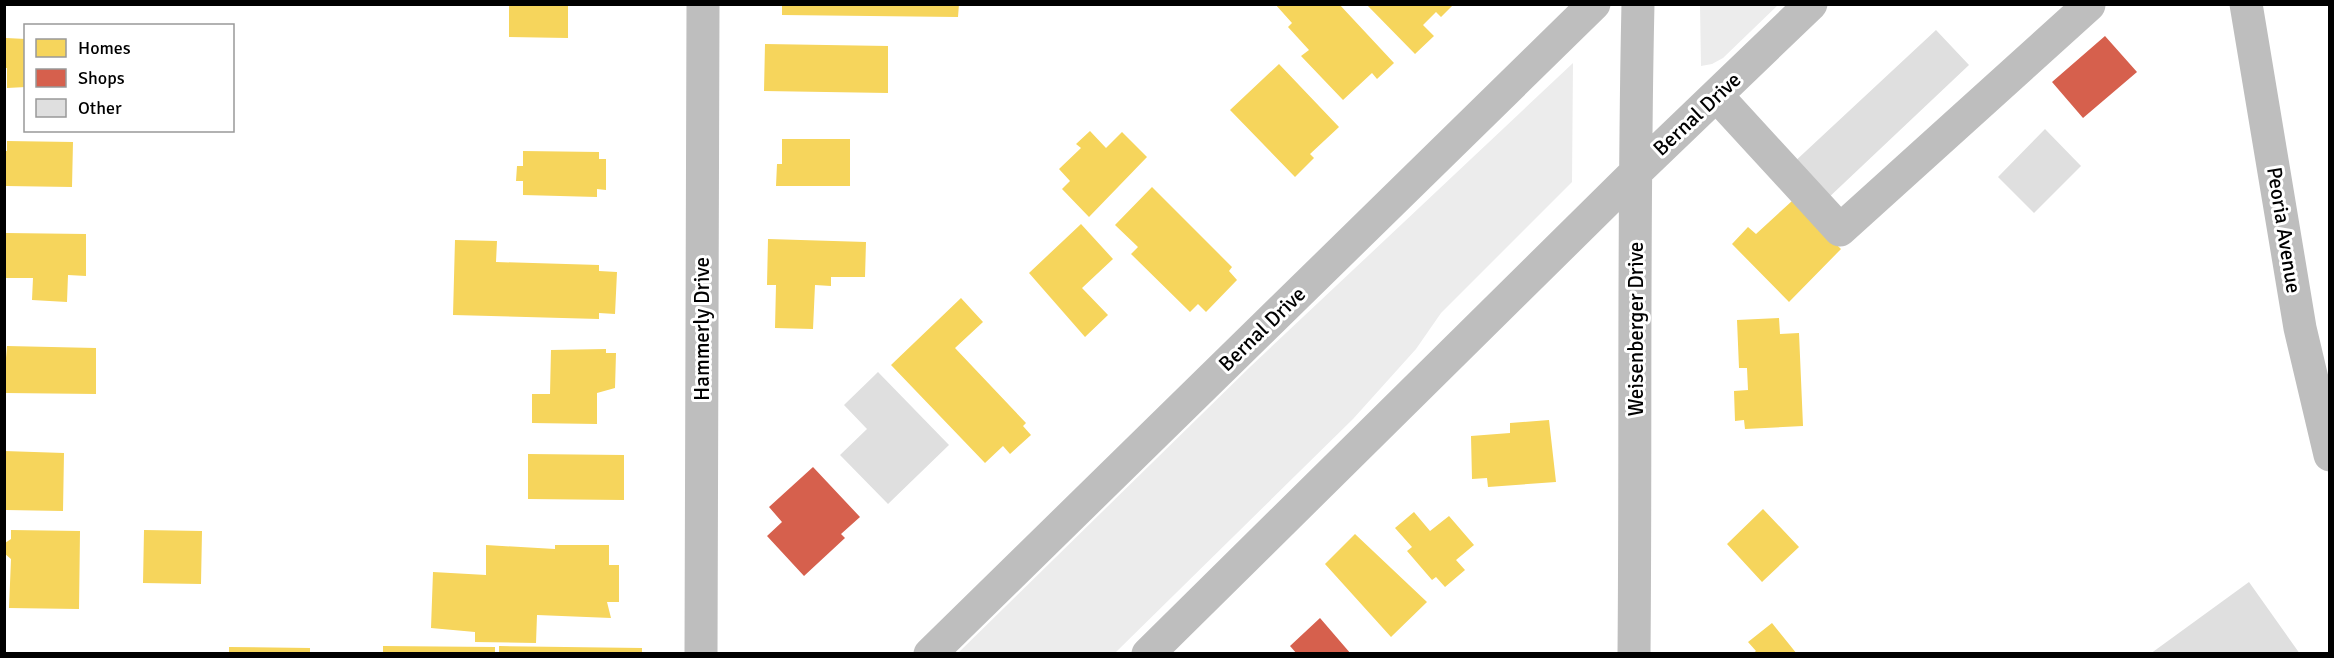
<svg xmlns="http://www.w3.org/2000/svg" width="2334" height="658" font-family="Signika,sans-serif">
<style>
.green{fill:#ececec}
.homes{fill:#f6d55c}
.shops{fill:#d6604d}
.building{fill:#dfdfdf}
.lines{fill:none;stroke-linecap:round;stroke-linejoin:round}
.minor{stroke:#bebebe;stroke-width:33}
.labels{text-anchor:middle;stroke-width:6;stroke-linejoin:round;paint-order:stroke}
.street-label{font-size:21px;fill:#000;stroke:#fff}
</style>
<rect width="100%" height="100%" fill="#fff"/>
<path class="green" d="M 1700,5 L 1700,4 L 1778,5 L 1723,58 L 1712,64 L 1701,66 Z
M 1573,63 L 1572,182 L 1441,313 L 1416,349 L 1353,419 L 1115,653 L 958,653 L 1251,366 Z"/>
<path class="homes" d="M 509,4 L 568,4 L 568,38 L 509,37 Z
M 782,4 L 959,4 L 958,17 L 782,15 Z
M 1275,4 L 1339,4 L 1394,63 L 1377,79 L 1372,73 L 1343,100 L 1301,56 L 1309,50 L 1288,27 L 1292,23 Z
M 1366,4 L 1454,4 L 1441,17 L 1436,12 L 1423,25 L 1434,36 L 1415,54 Z
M 6,38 L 26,39 L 26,87 L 7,88 L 7,68 L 4,68 Z
M 765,44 L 888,46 L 888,93 L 764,91 Z
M 1279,64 L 1339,127 L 1310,154 L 1314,158 L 1295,177 L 1230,110 Z
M 1090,131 L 1106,148 L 1122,132 L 1147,157 L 1089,217 L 1062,189 L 1070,181 L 1059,169 L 1081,148 L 1076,144 Z
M 782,139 L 850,139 L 850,186 L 776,186 L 777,164 L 782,164 Z
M 7,141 L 73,142 L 72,187 L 6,186 L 4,151 L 7,151 Z
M 523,151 L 599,152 L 599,159 L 606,159 L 606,190 L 597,189 L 597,197 L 523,195 L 523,181 L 516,181 L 517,166 L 523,166 Z
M 1152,187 L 1232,267 L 1229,271 L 1237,280 L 1206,312 L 1198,304 L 1190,312 L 1131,254 L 1138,247 L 1115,225 Z
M 1792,201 L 1841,249 L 1789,302 L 1732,244 L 1748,227 L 1756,234 Z
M 1081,224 L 1113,259 L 1082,288 L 1108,315 L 1085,337 L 1029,273 Z
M 6,233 L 86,234 L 86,276 L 68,275 L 67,302 L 32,300 L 33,278 L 5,278 Z
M 768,239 L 866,242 L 865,277 L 831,277 L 831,286 L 815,285 L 813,329 L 775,328 L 776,285 L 767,285 Z
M 455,240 L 497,241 L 496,262 L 599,265 L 599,271 L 617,272 L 615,314 L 599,313 L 599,319 L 453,315 Z
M 961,298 L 983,322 L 955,348 L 1026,423 L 1023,426 L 1031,435 L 1010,454 L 1003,446 L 985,463 L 891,365 Z
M 1779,318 L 1780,334 L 1799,333 L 1803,426 L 1745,429 L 1744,420 L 1735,421 L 1734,391 L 1748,390 L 1747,368 L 1739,368 L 1737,320 Z
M 7,346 L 96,348 L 96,394 L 6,393 L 4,358 L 6,358 Z
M 606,349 L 606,353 L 616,353 L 615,388 L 597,393 L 597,424 L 532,423 L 532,394 L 550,394 L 551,350 Z
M 1549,420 L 1556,482 L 1488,487 L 1487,478 L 1472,479 L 1471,436 L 1510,433 L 1510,423 Z
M 4,451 L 64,453 L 63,511 L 6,510 Z
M 528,454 L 624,455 L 624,500 L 528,499 Z
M 1763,509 L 1799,547 L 1762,582 L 1727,544 Z
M 1414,512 L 1430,531 L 1449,516 L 1474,545 L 1456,560 L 1465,570 L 1445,587 L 1436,577 L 1432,580 L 1407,551 L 1412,547 L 1395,528 Z
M 11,530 L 80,531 L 79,609 L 9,608 L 11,559 L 5,554 L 5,543 L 11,539 Z
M 144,530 L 202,531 L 201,584 L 143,583 Z
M 1355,534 L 1427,602 L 1391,637 L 1325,564 Z
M 486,545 L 555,549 L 555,545 L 609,545 L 609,565 L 619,565 L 619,602 L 607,602 L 611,618 L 537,615 L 536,643 L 475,642 L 475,632 L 431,628 L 433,572 L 486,575 Z
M 1772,623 L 1797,654 L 1752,654 L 1756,651 L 1748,642 Z
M 383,646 L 495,647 L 495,654 L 383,654 Z
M 499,646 L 642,648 L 642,654 L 499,654 Z
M 229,647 L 310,648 L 310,654 L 229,654 Z"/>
<path class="shops" d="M 2105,36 L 2137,72 L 2083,118 L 2052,82 Z
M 813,467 L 860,517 L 841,534 L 845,538 L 804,576 L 767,536 L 782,522 L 769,507 Z
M 1320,618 L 1351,654 L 1297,654 L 1290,646 Z"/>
<path class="building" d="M 1936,30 L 1969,65 L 1825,201 L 1791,165 Z
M 2045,129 L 2081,166 L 2034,213 L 1998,177 Z
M 878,372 L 949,445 L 888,504 L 840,455 L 867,429 L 844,405 Z
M 2249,582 L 2300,654 L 2150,654 Z"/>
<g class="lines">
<path class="minor" d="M 2246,4 L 2300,328 L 2330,455
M 1717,96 L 1840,230 L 2089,5
M 701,654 L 703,4
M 930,654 L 1594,4
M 1148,654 L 1634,174 L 1811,4
M 1634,654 C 1636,437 1633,221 1638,4"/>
</g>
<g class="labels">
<g class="street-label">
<text transform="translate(1697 114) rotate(-43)" y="7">Bernal Drive</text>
<text transform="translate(2284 230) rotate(81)" y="7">Peoria Avenue</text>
<text transform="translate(702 329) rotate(-90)" y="7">Hammerly Drive</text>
<text transform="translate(1262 329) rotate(-44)" y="7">Bernal Drive</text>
<text transform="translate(1636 329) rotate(-90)" y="7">Weisenberger Drive</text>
</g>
</g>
<rect width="2334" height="658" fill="none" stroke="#000000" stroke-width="12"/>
<rect x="24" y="24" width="210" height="108" fill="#ffffff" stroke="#999999" stroke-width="1.5"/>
<rect x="36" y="39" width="30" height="18" fill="#f6d55c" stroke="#999999" stroke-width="1.5"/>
<text x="78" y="54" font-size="18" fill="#000000">Homes</text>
<rect x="36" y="69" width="30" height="18" fill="#d6604d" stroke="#999999" stroke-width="1.5"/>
<text x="78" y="84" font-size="18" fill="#000000">Shops</text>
<rect x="36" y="99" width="30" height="18" fill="#dfdfdf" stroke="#999999" stroke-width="1.5"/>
<text x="78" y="114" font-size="18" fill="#000000">Other</text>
</svg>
